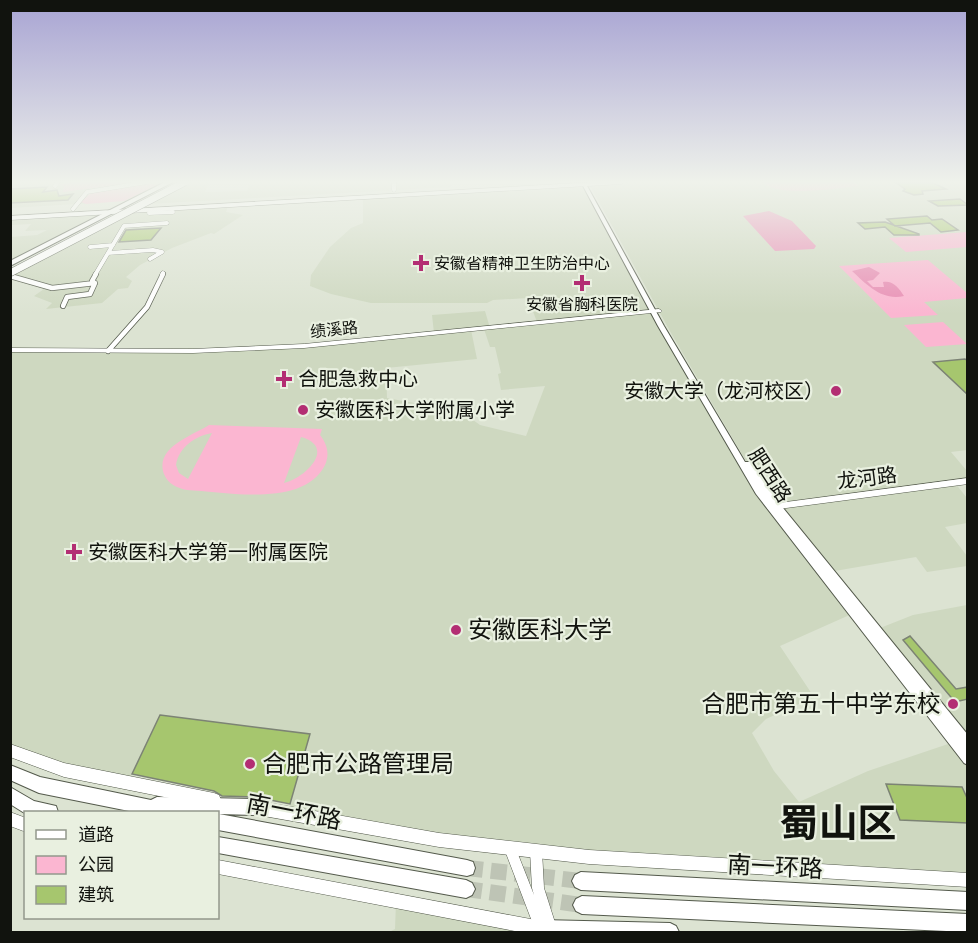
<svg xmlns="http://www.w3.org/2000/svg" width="978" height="943" font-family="'PT Serif','Noto Sans SC',serif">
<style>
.built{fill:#ced8c0;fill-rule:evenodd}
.green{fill:#fbb6d1;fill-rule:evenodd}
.water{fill:#e98db4}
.building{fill:#a6c66e;stroke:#7c8374;stroke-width:1.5}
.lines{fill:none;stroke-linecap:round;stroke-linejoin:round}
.trunk-tunnel{stroke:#bec4b5;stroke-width:16;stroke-dasharray:16 8;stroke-linecap:butt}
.minor-far1-casing{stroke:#545a4c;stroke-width:4.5}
.minor-casing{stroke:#545a4c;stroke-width:6}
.tertiary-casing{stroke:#545a4c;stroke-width:1}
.secondary-casing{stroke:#545a4c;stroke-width:2}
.primary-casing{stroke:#545a4c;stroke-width:1}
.trunk-casing{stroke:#545a4c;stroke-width:2}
.minor-far1{stroke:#fff;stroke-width:4}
.minor{stroke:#fff;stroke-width:4.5}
.tertiary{fill:#fff;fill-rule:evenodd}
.secondary{fill:#fff;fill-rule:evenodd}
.primary{fill:#fff;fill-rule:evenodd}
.trunk{fill:#fff;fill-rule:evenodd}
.trunk-bridge-casing{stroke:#545a4c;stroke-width:8;stroke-linecap:butt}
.trunk-bridge{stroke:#fff;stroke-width:7}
.poi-dot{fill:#b32e73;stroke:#e9f0e0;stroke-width:2}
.labels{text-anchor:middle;stroke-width:4.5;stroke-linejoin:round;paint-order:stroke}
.far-poi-label{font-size:16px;fill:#11130e;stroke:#e9f0e0;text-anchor:start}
.far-street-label{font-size:16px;fill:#11130e;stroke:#e9f0e0}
.poi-label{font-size:20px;fill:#11130e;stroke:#e9f0e0;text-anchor:start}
.street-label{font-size:20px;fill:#11130e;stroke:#e9f0e0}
.near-poi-label{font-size:24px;fill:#11130e;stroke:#e9f0e0;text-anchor:start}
.near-street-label{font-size:24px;fill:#11130e;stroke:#e9f0e0}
.near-town-label{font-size:39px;font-weight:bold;fill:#11130e;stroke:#e9f0e0}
</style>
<rect width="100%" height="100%" fill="#dce3d2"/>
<path class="built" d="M 11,182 L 163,182 L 124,201 L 11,208 Z
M 190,182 L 209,182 L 205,192 L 247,191 L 250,182 L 450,182 L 451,187 L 147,204 Z
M 622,182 L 967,182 L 967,450 L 951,452 L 967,471 L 967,481 L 955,483 L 967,498 L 967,523 L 945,527 L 967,556 L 967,566 L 927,572 L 916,557 L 829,572 L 776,506 L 743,456 L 671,333 L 589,184 Z
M 584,184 L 616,244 L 759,492 L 854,613 L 780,646 L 814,697 L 766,719 L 752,733 L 774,771 L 799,802 L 868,771 L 954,742 L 967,759 L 967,880 L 625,861 L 288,812 L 309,734 L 160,715 L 128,784 L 11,750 L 10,350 L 193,351 L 304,346 L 434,333 L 432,315 L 485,311 L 490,328 L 537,322 L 528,298 L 493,300 L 487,303 L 371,303 L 331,294 L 310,286 L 311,275 L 330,247 L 351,228 L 363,223 L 363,197 ZM 484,329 L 490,347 L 495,347 L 501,373 L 498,374 L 501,390 L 545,386 L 526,436 L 480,425 L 462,412 L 387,398 L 386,368 L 477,359 L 471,330 Z
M 228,205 L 226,212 L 243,215 L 214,234 L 211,233 L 172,248 L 140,265 L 126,277 L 132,281 L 128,288 L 118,289 L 102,303 L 46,309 L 52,303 L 34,296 L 44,289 L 11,279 L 11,275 L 136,210 Z
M 112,212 L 11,264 L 11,237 L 37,235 L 47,230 L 25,231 L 31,224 L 11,225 L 10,218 Z
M 967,605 L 967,738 L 875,630 L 913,615 Z
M 396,902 L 519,925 L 510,932 L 389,932 L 395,929 Z"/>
<path class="green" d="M 72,182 L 137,182 L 63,192 L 64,186 L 58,185 Z
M 762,182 L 853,182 L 859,186 C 835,188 779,198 762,182 Z
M 145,183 L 158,185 L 124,201 L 86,204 L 81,202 L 93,191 Z
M 967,232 L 967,247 L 906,252 L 889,238 Z
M 928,260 L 967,293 L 967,298 L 924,302 L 938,315 L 891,318 L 839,266 Z
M 943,322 L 967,344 L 926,347 L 904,325 Z
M 209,425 L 322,429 L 320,435 C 327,444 330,454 325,465 C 304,508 225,492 187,490 C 177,488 168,484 164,474 C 154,447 194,435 209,425 ZM 212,433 L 188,479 L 179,473 L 176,465 C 179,447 195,436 212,433 ZM 301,437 C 337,447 305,478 284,483 Z"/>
<path class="water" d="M 769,211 L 792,221 L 816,246 L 814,249 L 775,251 L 743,216 Z
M 869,267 L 880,273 L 873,280 L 867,281 L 873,287 L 884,287 L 883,282 C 893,280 899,288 904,296 C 882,301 867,285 852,271 Z"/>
<path class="building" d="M 895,182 L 931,182 L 946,189 L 922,191 L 923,194 L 914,195 L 903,191 L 905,189 Z
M 47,187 L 43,192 L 57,190 L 59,196 L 73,194 L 68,200 L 10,203 L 10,189 Z
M 960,199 L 968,205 L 938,206 L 929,201 Z
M 927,216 L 932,220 L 942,219 L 958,230 L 941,232 L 930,223 L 895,226 L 887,219 Z
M 885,222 L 919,234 L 919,235 L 894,235 L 885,227 L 865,229 L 858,223 Z
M 161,228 L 151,240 L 119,242 L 126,230 Z
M 965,359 L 968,361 L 968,395 L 933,362 Z
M 910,636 L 956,689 L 968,687 L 968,699 L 955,702 L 903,640 Z
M 160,715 L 310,734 L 290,804 L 255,797 L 222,796 L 214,791 L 132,774 Z
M 886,784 L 962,787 L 968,800 L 968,823 L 900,820 Z"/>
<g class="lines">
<path class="trunk-tunnel" d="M 467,868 L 581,881
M 466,889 L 582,905"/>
<g class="minor-far1-casing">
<path id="minor-far1" d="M 394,182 L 394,190
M 55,186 L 58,182
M 73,209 L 87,192 L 147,182
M 149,213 L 173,212
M 90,247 L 113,245
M 108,253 L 153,250 L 162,252 L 150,259
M 95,275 L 124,226 L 167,223
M 162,275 L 163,273"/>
</g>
<g class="minor-casing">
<path id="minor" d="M 10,276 L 52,288 L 95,283
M 63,306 L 67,297 L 90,294 L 95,283 L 92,281 L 96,274
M 108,351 L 147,307 L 163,274"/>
</g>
<g class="tertiary-casing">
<path id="tertiary" d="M 659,309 L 662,311 L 661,312 L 304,348 L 193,353 L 10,352 L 10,348 L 193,349 L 304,344 Z
M 968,478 L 968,484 L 771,510 L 768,509 L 767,507 L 768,505 L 771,504 Z
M 510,842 L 514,844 L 534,895 L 532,888 L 530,851 L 532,847 L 536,845 L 540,847 L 542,851 L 544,888 L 558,932 L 536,932 L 504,848 L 506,844 Z"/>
</g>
<g class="secondary-casing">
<path id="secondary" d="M 582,183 L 586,184 L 664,326 L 745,462 L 751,462 L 779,503 L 968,735 L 968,765 L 964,763 L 756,494 L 658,326 L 582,184 Z"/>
</g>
<g class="primary-casing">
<path id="primary" d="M 595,182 L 624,182 L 621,184 L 10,220 L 10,216 Z
M 10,744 L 64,763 L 214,793 L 219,795 L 221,800 L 219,805 L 214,807 L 64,777 L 10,757 Z
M 252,800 L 439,833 L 589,850 L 968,873 L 968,887 L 589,864 L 439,847 L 252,814 L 247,812 L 245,807 L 247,802 Z
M 10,812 L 26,818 L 26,832 L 10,826 Z
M 218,860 L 541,921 L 546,924 L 549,929 L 547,932 L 520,932 L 218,874 Z"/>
</g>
<g class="trunk-casing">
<path id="trunk" d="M 165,182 L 173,182 L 10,266 L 10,261 Z
M 10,765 L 40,777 L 151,800 L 157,797 L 255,799 L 261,801 L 263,807 L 261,813 L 255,815 L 219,814 L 467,860 L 473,862 L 475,868 L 473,874 L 467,876 L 218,830 L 218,812 L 134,812 L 39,793 L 10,780 Z
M 10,787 L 34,801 L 56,806 L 58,812 L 26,814 L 10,804 Z
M 218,837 L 466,880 L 472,883 L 475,889 L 472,895 L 466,898 L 218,853 Z
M 581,872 L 968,892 L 968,910 L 581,890 L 575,887 L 572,881 L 575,875 Z
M 582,896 L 968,914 L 968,932 L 582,914 L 576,911 L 573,905 L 576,899 Z
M 541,920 L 670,923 L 676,926 L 679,932 L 534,932 L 532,929 L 535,923 Z"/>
</g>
<use href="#minor-far1" class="minor-far1"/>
<use href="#minor" class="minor"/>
<use href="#tertiary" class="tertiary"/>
<use href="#secondary" class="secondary"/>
<use href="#primary" class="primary"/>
<use href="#trunk" class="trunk"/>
<g class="trunk-bridge-casing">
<path id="trunk-bridge" d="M 10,273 L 185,182"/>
</g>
<use href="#trunk-bridge" class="trunk-bridge"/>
</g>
<linearGradient id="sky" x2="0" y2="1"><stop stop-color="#a8a4d3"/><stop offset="0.58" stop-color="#eff2eb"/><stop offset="1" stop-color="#eff2eb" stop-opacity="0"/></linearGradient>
<rect width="978" height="314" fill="url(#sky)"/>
<g class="poi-dot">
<path d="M418 254h6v6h6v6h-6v6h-6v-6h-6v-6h6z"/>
<path d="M579 274h6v6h6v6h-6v6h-6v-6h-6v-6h6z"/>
<path d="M281 370h6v6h6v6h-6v6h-6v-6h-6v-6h6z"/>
<circle cx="836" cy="391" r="6"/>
<circle cx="303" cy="410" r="6"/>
<path d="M71 543h6v6h6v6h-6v6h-6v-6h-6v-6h6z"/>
<circle cx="456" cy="630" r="6"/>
<circle cx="953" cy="704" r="6"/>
<circle cx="250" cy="764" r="6"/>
</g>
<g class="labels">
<g class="far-poi-label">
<text x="434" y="269">安徽省精神卫生防治中心</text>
<text x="582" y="310" text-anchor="middle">安徽省胸科医院</text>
</g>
<g class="far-street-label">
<text transform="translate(334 329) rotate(-6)" y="6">绩溪路</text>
</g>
<g class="poi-label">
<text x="298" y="386">合肥急救中心</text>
<text x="824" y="398" text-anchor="end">安徽大学（龙河校区）</text>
<text x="315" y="417">安徽医科大学附属小学</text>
<text x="88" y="559">安徽医科大学第一附属医院</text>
</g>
<g class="street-label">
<text transform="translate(770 475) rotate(57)" y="7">肥西路</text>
<text transform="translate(867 478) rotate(-7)" y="7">龙河路</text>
</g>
<g class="near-poi-label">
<text x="468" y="638">安徽医科大学</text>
<text x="941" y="712" text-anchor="end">合肥市第五十中学东校</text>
<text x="262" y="772">合肥市公路管理局</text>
</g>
<g class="near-street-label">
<text transform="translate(294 812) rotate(11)" y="8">南一环路</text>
<text transform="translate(775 867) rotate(3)" y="8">南一环路</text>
</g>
<g class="near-town-label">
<text x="838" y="837">蜀山区</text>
</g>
</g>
<rect width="978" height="943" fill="none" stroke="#11130e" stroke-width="24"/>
<rect x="24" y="811" width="195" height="108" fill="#e9f0e0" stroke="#93988c" stroke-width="1.5"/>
<rect x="36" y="830" width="30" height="9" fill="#ffffff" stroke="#93988c" stroke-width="1.5"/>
<text x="78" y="841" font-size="18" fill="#11130e">道路</text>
<rect x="36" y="856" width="30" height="18" fill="#fbb6d1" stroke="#93988c" stroke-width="1.5"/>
<text x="78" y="871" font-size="18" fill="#11130e">公园</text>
<rect x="36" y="886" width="30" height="18" fill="#a6c66e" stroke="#93988c" stroke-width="1.5"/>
<text x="78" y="901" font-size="18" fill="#11130e">建筑</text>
</svg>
